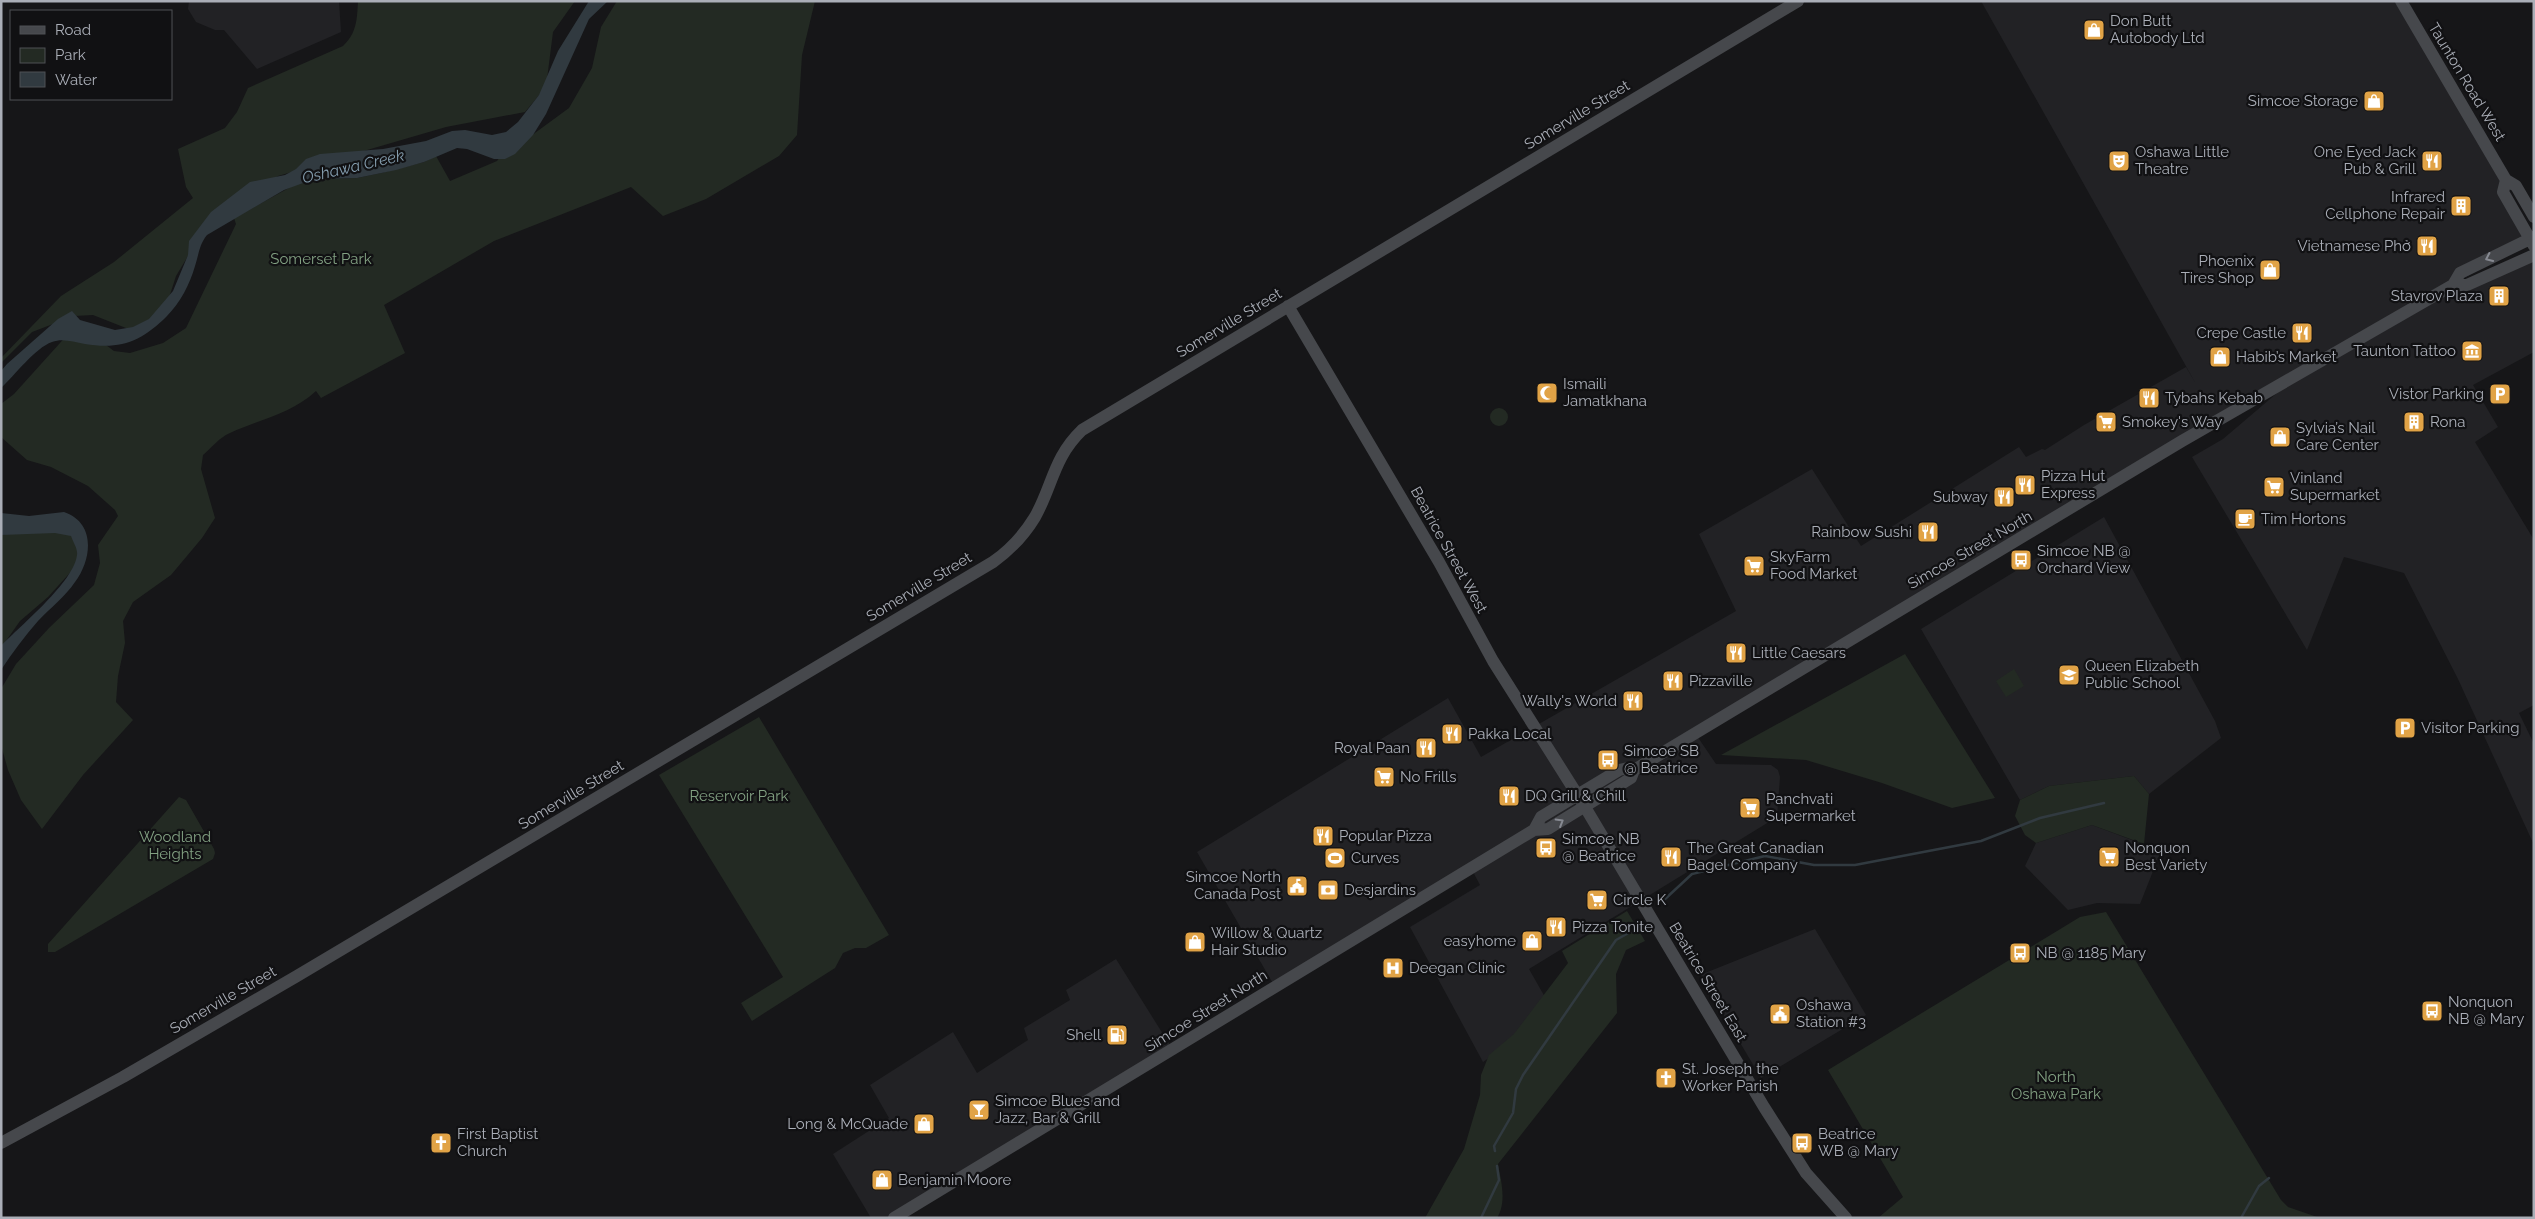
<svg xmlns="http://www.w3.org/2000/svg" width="2535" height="1219" font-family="Raleway,sans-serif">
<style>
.built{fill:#222225}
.green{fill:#232a23}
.water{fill:#313a40}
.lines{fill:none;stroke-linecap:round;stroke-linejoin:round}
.stream{stroke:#313a40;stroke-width:2.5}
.secondary{stroke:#46484c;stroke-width:12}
.oneway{stroke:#878a92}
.labels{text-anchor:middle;stroke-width:4.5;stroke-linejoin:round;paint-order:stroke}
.poi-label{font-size:15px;fill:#aaaeb7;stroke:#111113;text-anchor:start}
.street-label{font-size:15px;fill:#aaaeb7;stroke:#111113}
.park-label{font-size:15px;fill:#82a082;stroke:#111113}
.water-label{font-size:16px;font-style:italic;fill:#849dae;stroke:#111113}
</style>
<rect width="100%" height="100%" fill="#161618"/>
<path class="built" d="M 189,1 L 339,1 L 341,32 L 257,69 L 224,30 L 215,30 L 196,22 L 188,9 Z
M 1981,1 L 2401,1 L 2506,180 L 2503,192 L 2529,240 L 2454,284 L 2534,255 L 2534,352 L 2473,385 L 2498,427 L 2475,442 L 2534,540 L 2534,705 L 2519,713 L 2534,744 L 2534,845 L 2458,679 L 2404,573 L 2344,557 L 2307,650 L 2192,457 L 2223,439 L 2302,372 L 1695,733 L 1716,764 L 1771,765 L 1778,770 L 1780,777 L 1777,817 L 1529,969 L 1554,1013 L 1483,1062 L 1410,927 L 1480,885 L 1471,868 L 1275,987 L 1197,852 L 1448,698 L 1481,757 L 1736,611 L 1699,534 L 1812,469 L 1861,546 L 2019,447 L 2026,457 L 2042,449 L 2045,450 L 2084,425 L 2186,367 L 2196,384 Z
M 2104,517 L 2215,721 L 2221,738 L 2149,794 L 2134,776 L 2049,786 L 2020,800 L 1921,629 Z
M 2092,825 L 2161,851 L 2140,904 L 2097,903 L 2068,910 L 2025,866 L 2036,843 Z
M 1815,929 L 1866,1015 L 1761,1078 L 1700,975 Z
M 1116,959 L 1173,1050 L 895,1218 L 871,1218 L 833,1154 L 889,1118 L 870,1085 L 953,1032 L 977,1073 L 1028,1040 L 1024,1028 L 1070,1000 L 1066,990 Z"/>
<path class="green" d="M 358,1 L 575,1 L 553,32 L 546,87 L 525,112 L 446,127 L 278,176 L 219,209 L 209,221 L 176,276 L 166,307 L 152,327 L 131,330 L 93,315 L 74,316 L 32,332 L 1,363 L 1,358 L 61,296 L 114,262 L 193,198 L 186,187 L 178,149 L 225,128 L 237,112 L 248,88 L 343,46 C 357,33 357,19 358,1 Z
M 617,1 L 815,1 L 802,55 L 797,135 L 779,156 L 706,199 L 663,216 L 631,187 L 494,241 L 384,305 L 405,353 L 321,398 L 316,391 C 291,414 260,419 230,433 C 220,437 211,448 203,455 L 201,469 L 215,518 L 202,538 L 171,575 L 133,602 L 123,621 L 125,643 L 118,676 L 116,702 L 133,720 L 83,775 L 42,829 L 21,800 L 8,770 L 1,745 L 1,689 L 16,664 L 49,628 L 94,585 L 100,563 L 98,545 L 118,516 L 115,510 L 88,486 L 51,467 L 27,460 L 1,437 L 1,404 L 14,394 L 69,333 L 87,331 L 114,351 L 130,353 L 163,343 L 186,328 L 236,224 L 234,218 L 298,183 L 314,179 L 357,178 L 381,173 L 424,162 L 436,156 L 450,181 L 497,161 L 506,149 L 524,141 L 569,108 L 592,68 L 601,27 Z
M1490 417a9 9 0 1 1 18 0a9 9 0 1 1-18 0Z
M 57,525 L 79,542 L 77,565 L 48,597 L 20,621 L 1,648 L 1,535 Z
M 1905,654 L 1995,798 L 1952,808 L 1882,783 L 1806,760 L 1721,755 Z
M 2014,669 L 2024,686 L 2006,697 L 1996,681 Z
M 759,717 L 889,935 L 866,948 L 855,948 L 843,953 L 835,968 L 752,1021 L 741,1003 L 783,977 L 659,775 Z
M 2134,776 L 2149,794 L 2144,844 L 2092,825 L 2036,843 L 2025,835 L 2015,816 L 2020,800 L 2049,786 Z
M 179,797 L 186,800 L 214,849 L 215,853 L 213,859 L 55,952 L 48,952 L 48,944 Z
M 1627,911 L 1645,941 L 1626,950 L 1616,974 L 1617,1013 L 1498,1164 C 1501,1181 1507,1202 1497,1218 L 1425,1218 L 1464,1149 L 1480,1095 L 1481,1075 L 1489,1055 L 1514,1034 L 1568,963 L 1562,951 Z
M 2106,912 L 2281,1200 L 2288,1207 L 2320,1218 L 1878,1218 L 1903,1197 L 1828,1070 L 2080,917 Z"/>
<path class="water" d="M 589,1 L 608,1 L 589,19 L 546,114 L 533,135 L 515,154 L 505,159 L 494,159 L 467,149 L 457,148 L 424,162 L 396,170 L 357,178 L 314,179 L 284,190 L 207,235 C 199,245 199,254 195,266 C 190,284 180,303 167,316 C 142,341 121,350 85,344 C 73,342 63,338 52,342 C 35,348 15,375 1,388 L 1,371 L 7,364 L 58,319 L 72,311 L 80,320 L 115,330 L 133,327 L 149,319 L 173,291 L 188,255 L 189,241 L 211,212 L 250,182 L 285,175 L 296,169 L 306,159 L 320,154 L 383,149 L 426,141 L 452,131 L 465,130 L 492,135 L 506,132 L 518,122 L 539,95 L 558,51 Z
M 64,512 C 96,523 92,559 75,582 C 65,597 50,608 38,621 C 25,636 12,653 1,670 L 1,646 C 21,625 74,582 77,555 C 78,549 73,542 71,536 L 55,533 L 1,535 L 1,513 L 29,516 Z"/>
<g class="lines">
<path class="stream" d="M 1664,900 L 1692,874 L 1765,856 L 1814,865 L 1855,865 L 1981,841 L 2040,818 L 2104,803
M 1495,1151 L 1494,1146 L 1513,1113 L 1516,1089 L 1523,1075 L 1616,940 L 1632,931
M 1481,1218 L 1499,1180 L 1497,1166
M 2241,1218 L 2259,1186 L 2269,1178"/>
<path class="secondary" d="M 2401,1 L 2506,180 L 2516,186 L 2534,217
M 2506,180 L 2503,192 L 2534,246
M 2453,285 L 2467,285 L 2534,255
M 1288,306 L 1439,562 L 1493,661 L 1585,807 L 1764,1107 L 1806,1173 L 1846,1218
M 1534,830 L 1541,817 L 1619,770 L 1628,768 L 1634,770
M 1,1143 L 123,1077 L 297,976 L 993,562 C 1010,550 1024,535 1035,517 C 1053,485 1053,458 1082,430 L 1798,1
M 894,1218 L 1534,830 L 1548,829 L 1631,778 L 1634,770 L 2182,441 L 2453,285 L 2460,273 L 2534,237"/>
</g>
<defs><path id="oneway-chevron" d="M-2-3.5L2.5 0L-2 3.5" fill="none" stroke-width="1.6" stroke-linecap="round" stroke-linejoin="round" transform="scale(1.25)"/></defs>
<g class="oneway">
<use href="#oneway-chevron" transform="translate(2489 258) rotate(155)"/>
<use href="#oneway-chevron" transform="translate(1560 822) rotate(-31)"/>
</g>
<defs>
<g id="shop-square" transform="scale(1.125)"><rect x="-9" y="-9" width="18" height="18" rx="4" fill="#e1a346" stroke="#111113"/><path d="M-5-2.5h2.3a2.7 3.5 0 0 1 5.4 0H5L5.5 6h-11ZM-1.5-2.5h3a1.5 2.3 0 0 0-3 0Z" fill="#fff"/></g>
<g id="theatre-square" transform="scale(1.125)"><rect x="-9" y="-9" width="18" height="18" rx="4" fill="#e1a346" stroke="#111113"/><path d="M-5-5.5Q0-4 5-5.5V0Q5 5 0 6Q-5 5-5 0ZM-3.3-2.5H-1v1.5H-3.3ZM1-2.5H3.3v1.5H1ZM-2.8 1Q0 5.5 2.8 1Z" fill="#fff"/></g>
<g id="restaurant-square" transform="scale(1.125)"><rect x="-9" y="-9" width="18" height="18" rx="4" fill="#e1a346" stroke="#111113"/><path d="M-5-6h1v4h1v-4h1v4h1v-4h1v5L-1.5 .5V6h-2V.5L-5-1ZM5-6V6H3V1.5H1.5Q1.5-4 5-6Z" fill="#fff"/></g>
<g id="building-square" transform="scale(1.125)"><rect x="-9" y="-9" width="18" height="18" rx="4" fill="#e1a346" stroke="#111113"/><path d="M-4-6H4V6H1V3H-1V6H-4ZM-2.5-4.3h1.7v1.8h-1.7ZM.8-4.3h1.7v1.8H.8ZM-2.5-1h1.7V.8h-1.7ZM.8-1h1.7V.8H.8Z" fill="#fff"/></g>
<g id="museum-square" transform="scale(1.125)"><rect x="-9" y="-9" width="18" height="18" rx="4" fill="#e1a346" stroke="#111113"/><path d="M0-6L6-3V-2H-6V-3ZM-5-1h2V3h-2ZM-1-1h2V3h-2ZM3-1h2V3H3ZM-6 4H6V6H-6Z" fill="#fff"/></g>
<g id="mosque-square" transform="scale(1.125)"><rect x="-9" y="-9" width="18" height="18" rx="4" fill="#e1a346" stroke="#111113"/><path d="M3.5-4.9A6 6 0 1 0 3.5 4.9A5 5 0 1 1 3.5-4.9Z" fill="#fff"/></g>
<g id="parking-square" transform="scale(1.125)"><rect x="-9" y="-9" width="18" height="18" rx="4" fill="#e1a346" stroke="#111113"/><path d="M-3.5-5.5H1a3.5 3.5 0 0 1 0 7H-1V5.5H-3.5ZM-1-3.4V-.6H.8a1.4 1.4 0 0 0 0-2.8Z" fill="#fff"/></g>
<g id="supermarket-square" transform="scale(1.125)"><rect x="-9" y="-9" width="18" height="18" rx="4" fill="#e1a346" stroke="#111113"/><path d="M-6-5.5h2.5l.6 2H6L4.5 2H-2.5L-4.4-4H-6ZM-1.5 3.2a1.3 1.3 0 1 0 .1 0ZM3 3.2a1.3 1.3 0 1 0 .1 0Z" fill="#fff"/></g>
<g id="cafe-square" transform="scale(1.125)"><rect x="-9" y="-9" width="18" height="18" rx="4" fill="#e1a346" stroke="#111113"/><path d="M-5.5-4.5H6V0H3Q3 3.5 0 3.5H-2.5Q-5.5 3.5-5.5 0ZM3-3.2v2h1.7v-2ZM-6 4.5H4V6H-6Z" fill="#fff"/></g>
<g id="bus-square" transform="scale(1.125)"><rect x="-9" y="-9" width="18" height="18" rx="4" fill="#e1a346" stroke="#111113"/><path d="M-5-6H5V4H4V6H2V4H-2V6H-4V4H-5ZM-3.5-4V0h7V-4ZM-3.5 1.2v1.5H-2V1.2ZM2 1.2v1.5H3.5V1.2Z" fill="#fff"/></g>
<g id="school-square" transform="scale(1.125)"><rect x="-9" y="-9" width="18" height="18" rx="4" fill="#e1a346" stroke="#111113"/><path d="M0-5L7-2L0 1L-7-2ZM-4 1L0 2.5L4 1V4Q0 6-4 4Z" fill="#fff"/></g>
<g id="stadium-square" transform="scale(1.125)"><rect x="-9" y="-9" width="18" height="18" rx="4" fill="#e1a346" stroke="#111113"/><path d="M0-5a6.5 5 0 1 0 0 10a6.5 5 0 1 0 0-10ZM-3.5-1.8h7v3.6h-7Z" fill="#fff"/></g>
<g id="civic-square" transform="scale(1.125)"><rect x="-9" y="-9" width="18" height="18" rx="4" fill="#e1a346" stroke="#111113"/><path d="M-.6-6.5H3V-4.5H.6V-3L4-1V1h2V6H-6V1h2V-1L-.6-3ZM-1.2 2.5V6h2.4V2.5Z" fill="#fff"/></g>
<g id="bank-square" transform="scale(1.125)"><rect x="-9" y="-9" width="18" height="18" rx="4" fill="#e1a346" stroke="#111113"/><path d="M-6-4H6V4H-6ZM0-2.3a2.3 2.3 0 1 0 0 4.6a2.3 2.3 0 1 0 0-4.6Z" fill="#fff"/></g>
<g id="hospital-square" transform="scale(1.125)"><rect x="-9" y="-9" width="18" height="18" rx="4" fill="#e1a346" stroke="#111113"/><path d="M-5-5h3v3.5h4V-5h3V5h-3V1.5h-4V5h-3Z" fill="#fff"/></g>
<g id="fuel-square" transform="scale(1.125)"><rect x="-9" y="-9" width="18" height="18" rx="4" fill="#e1a346" stroke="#111113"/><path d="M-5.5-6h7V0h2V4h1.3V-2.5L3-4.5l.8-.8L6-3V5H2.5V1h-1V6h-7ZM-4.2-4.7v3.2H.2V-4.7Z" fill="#fff"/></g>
<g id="church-square" transform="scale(1.125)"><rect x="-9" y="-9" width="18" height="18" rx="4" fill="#e1a346" stroke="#111113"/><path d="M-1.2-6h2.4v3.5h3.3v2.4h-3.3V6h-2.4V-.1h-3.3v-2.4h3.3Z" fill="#fff"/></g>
<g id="bar-square" transform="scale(1.125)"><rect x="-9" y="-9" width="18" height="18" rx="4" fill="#e1a346" stroke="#111113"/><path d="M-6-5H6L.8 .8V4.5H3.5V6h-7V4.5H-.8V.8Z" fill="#fff"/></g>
</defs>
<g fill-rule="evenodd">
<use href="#shop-square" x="2094" y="30"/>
<use href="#shop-square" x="2374" y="101"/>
<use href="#theatre-square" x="2119" y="161"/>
<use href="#restaurant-square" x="2432" y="161"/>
<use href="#building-square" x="2461" y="206"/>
<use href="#restaurant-square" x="2427" y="246"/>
<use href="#shop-square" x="2270" y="270"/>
<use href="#building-square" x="2499" y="296"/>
<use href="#restaurant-square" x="2302" y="333"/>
<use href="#museum-square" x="2472" y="351"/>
<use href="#shop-square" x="2220" y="357"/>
<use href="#mosque-square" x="1547" y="393"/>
<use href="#parking-square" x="2500" y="394"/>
<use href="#restaurant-square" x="2149" y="398"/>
<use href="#supermarket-square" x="2106" y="422"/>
<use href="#building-square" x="2414" y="422"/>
<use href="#shop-square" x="2280" y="437"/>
<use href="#restaurant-square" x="2025" y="485"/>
<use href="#supermarket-square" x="2274" y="487"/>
<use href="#restaurant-square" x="2004" y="497"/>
<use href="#cafe-square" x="2245" y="519"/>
<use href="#restaurant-square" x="1928" y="532"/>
<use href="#bus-square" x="2021" y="560"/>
<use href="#supermarket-square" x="1754" y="566"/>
<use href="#restaurant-square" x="1736" y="653"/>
<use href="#school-square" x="2069" y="675"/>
<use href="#restaurant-square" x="1673" y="681"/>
<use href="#restaurant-square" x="1633" y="701"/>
<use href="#parking-square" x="2405" y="728"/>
<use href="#restaurant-square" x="1452" y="734"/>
<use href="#restaurant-square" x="1426" y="748"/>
<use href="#bus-square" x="1608" y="760"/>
<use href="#supermarket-square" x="1384" y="777"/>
<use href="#restaurant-square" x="1509" y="796"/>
<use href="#supermarket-square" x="1750" y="808"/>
<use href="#restaurant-square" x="1323" y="836"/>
<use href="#bus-square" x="1546" y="848"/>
<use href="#restaurant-square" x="1671" y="857"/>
<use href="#supermarket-square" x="2109" y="857"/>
<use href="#stadium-square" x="1335" y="858"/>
<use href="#civic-square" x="1297" y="886"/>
<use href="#bank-square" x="1328" y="890"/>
<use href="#supermarket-square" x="1597" y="900"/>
<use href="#restaurant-square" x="1556" y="927"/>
<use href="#shop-square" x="1532" y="941"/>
<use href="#shop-square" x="1195" y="942"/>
<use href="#bus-square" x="2020" y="953"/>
<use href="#hospital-square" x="1393" y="968"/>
<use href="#bus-square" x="2432" y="1011"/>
<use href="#civic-square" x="1780" y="1014"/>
<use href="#fuel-square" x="1117" y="1035"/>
<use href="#church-square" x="1666" y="1078"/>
<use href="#bar-square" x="979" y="1110"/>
<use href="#shop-square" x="924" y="1124"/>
<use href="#church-square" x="441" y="1143"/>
<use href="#bus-square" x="1802" y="1143"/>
<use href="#shop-square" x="882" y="1180"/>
</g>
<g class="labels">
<g class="poi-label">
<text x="2110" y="26">Don Butt<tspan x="2110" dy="17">Autobody Ltd</tspan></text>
<text x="2358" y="106" text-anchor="end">Simcoe Storage</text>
<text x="2135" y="157">Oshawa Little<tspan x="2135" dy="17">Theatre</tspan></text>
<text x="2416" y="157" text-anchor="end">One Eyed Jack<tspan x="2416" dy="17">Pub &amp; Grill</tspan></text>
<text x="2445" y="202" text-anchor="end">Infrared<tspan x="2445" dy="17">Cellphone Repair</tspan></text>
<text x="2411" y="251" text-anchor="end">Vietnamese Phở</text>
<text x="2254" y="266" text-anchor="end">Phoenix<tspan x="2254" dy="17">Tires Shop</tspan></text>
<text x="2483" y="301" text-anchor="end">Stavrov Plaza</text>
<text x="2286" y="338" text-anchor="end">Crepe Castle</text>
<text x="2456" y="356" text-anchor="end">Taunton Tattoo</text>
<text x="2236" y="362">Habib’s Market</text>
<text x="1563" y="389">Ismaili<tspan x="1563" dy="17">Jamatkhana</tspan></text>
<text x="2484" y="399" text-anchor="end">Vistor Parking</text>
<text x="2165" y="403">Tybahs Kebab</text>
<text x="2122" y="427">Smokey's Way</text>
<text x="2430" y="427">Rona</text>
<text x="2296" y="433">Sylvia’s Nail<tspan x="2296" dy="17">Care Center</tspan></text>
<text x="2041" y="481">Pizza Hut<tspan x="2041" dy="17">Express</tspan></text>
<text x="2290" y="483">Vinland<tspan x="2290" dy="17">Supermarket</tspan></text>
<text x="1988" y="502" text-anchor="end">Subway</text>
<text x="2261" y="524">Tim Hortons</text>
<text x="1912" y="537" text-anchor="end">Rainbow Sushi</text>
<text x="2037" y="556">Simcoe NB @<tspan x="2037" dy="17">Orchard View</tspan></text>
<text x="1770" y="562">SkyFarm<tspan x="1770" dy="17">Food Market</tspan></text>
<text x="1752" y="658">Little Caesars</text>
<text x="2085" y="671">Queen Elizabeth<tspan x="2085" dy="17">Public School</tspan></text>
<text x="1689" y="686">Pizzaville</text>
<text x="1617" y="706" text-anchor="end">Wally's World</text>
<text x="2421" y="733">Visitor Parking</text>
<text x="1468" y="739">Pakka Local</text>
<text x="1410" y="753" text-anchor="end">Royal Paan</text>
<text x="1624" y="756">Simcoe SB<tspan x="1624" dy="17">@ Beatrice</tspan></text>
<text x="1400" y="782">No Frills</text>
<text x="1525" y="801">DQ Grill &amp; Chill</text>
<text x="1766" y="804">Panchvati<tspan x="1766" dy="17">Supermarket</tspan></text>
<text x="1339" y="841">Popular Pizza</text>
<text x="1562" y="844">Simcoe NB<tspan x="1562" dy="17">@ Beatrice</tspan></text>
<text x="1687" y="853">The Great Canadian<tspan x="1687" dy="17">Bagel Company</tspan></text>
<text x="2125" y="853">Nonquon<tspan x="2125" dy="17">Best Variety</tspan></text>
<text x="1351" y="863">Curves</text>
<text x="1281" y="882" text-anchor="end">Simcoe North<tspan x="1281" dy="17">Canada Post</tspan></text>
<text x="1344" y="895">Desjardins</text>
<text x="1613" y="905">Circle K</text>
<text x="1572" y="932">Pizza Tonite</text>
<text x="1211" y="938">Willow &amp; Quartz<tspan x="1211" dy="17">Hair Studio</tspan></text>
<text x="1516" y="946" text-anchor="end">easyhome</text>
<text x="2036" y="958">NB @ 1185 Mary</text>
<text x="1409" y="973">Deegan Clinic</text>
<text x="2448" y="1007">Nonquon<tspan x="2448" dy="17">NB @ Mary</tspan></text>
<text x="1796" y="1010">Oshawa<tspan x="1796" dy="17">Station #3</tspan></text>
<text x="1101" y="1040" text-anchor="end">Shell</text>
<text x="1682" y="1074">St. Joseph the<tspan x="1682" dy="17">Worker Parish</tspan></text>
<text x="995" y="1106">Simcoe Blues and<tspan x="995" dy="17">Jazz, Bar &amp; Grill</tspan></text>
<text x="908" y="1129" text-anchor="end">Long &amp; McQuade</text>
<text x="457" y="1139">First Baptist<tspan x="457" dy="17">Church</tspan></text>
<text x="1818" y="1139">Beatrice<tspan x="1818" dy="17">WB @ Mary</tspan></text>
<text x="898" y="1185">Benjamin Moore</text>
</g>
<g class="street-label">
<text transform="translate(2467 82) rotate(59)" y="5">Taunton Road West</text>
<text transform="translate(1577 115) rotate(-31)" y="5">Somerville Street</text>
<text transform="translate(1229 323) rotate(-31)" y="5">Somerville Street</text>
<text transform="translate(1449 550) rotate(61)" y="5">Beatrice Street West</text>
<text transform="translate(1970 550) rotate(-30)" y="5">Simcoe Street North</text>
<text transform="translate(919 587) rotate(-31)" y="5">Somerville Street</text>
<text transform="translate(571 795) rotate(-31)" y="5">Somerville Street</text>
<text transform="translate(1708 982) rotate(59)" y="5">Beatrice Street East</text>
<text transform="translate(223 1000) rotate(-30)" y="5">Somerville Street</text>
<text transform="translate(1206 1011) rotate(-32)" y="5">Simcoe Street North</text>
</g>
<g class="park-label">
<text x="321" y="264">Somerset Park</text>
<text x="739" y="801">Reservoir Park</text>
<text x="175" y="842">Woodland<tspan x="175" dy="17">Heights</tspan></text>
<text x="2056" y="1082">North<tspan x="2056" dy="17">Oshawa Park</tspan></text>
</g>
<g class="water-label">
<text transform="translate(353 166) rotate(-13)" y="6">Oshawa Creek</text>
</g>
</g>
<rect width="2535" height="1219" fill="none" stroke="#aaaeb7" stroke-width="5"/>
<rect x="10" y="10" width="162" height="90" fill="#111113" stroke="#4e5055"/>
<rect x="20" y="26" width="25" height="8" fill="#46484c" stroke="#4e5055"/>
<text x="55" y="35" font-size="15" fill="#aaaeb7">Road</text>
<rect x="20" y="48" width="25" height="15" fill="#232a23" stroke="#4e5055"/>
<text x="55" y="60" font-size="15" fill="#aaaeb7">Park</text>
<rect x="20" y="72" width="25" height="15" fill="#313a40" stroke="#4e5055"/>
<text x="55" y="85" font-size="15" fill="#aaaeb7">Water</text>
</svg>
